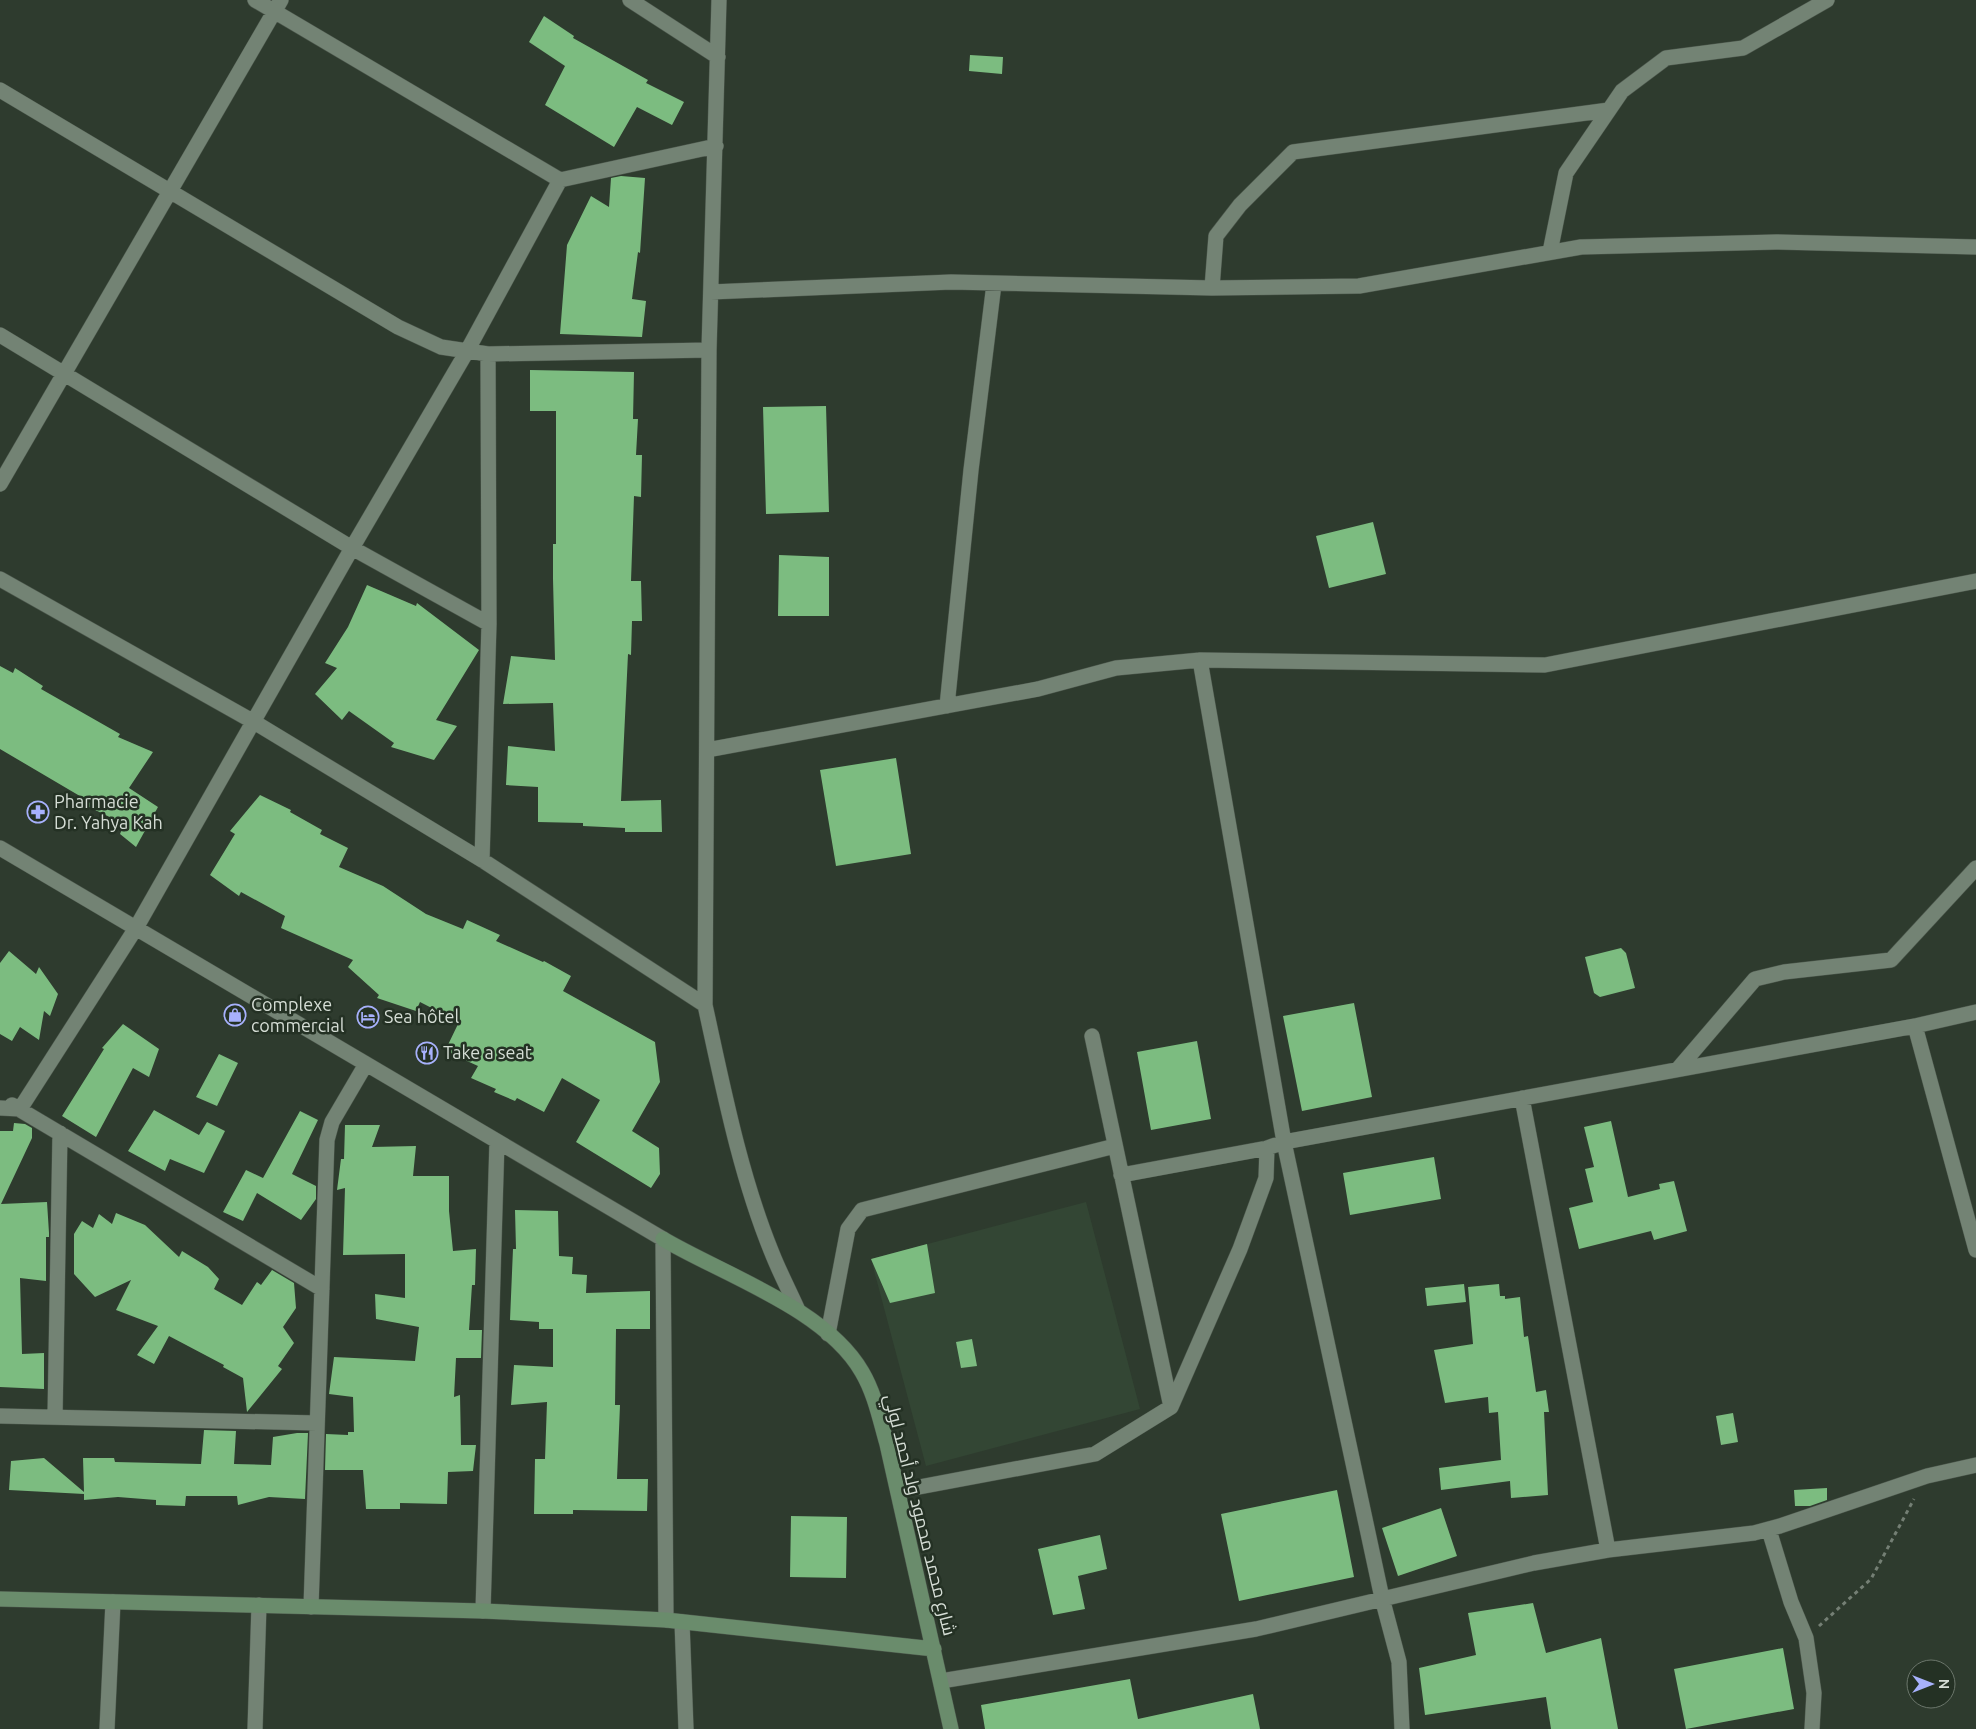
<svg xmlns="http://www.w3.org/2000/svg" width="1976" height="1729" font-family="Ubuntu,Cairo,sans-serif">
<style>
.built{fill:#334634}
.building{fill:#7cbc80}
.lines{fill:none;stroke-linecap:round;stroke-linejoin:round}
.street-casing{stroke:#4b564b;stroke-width:16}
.secondary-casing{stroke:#4b564b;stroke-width:16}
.path{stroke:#747f74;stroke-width:3;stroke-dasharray:4 4;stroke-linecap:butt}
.street{stroke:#738374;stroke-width:15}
.secondary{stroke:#6a8c6c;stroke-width:15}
.labels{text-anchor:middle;stroke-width:5;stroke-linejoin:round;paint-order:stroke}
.poi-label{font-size:18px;fill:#d5ddd5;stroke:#243124;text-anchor:start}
.street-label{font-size:18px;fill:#d5ddd5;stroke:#243124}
</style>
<rect width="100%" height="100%" fill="#2e3b2e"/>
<path class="built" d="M 1086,1202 L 1140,1409 L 926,1466 L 871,1259 Z"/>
<path class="building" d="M 544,16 L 574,36 L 573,38 L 648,80 L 646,83 L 684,102 L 672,125 L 637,107 L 614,147 L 545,105 L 565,66 L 529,42 Z
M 970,55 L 1003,57 L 1002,74 L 969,71 Z
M 621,176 L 645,178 L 640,253 L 638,252 L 632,299 L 646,301 L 642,337 L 560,334 L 567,245 L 591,196 L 609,207 L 611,178 Z
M 530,370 L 634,372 L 633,419 L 638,419 L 636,455 L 642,455 L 641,497 L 634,496 L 631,581 L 641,581 L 642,621 L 632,621 L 631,655 L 628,654 L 621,801 L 661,800 L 662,832 L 625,832 L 625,828 L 583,826 L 583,823 L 538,822 L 538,787 L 506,785 L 508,746 L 555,751 L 553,703 L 503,704 L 511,656 L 555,660 L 553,579 L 553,544 L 556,544 L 556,411 L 530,411 Z
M 826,406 L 829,512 L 766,514 L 763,407 Z
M 1373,522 L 1386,574 L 1329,588 L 1316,536 Z
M 779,555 L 829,557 L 829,616 L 778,616 Z
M 367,585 L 416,606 L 417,603 L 479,650 L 436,720 L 457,726 L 434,760 L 391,747 L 394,743 L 349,711 L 342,720 L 315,694 L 337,668 L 325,663 L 348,627 Z
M 0,666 L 13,673 L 15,668 L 43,686 L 41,689 L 120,734 L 118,737 L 153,752 L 129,788 L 158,807 L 136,847 L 120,834 L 124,824 L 87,806 L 90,802 L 0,749 Z
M 896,758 L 911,854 L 836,866 L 820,770 Z
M 260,795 L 291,810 L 290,812 L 322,830 L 320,834 L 348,848 L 339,867 L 383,886 L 426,914 L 463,929 L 467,920 L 500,935 L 496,941 L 543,962 L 544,961 L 571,976 L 563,991 L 655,1042 L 660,1082 L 632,1131 L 659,1148 L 660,1174 L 651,1188 L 576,1142 L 600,1100 L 562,1078 L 544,1112 L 517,1098 L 515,1101 L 494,1092 L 496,1089 L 471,1078 L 478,1066 L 445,1051 L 459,1022 L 420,1002 L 416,1011 L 377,998 L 379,995 L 348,967 L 353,960 L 281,928 L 285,916 L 241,892 L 239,896 L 210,875 L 235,834 L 230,831 Z
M 1621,948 L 1626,953 L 1635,988 L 1600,997 L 1594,993 L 1585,957 Z
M 9,951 L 36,974 L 39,967 L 58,994 L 50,1016 L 44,1011 L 39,1040 L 20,1027 L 12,1041 L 0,1034 L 0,963 Z
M 1354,1003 L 1372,1097 L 1302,1111 L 1283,1016 Z
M 123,1024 L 159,1049 L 149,1077 L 133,1068 L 96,1137 L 62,1116 L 104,1049 L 102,1048 Z
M 1197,1041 L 1211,1119 L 1151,1130 L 1137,1052 Z
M 219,1054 L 238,1063 L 217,1106 L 196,1097 Z
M 154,1110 L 199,1135 L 207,1122 L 225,1131 L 204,1173 L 170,1159 L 165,1171 L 128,1151 Z
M 300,1111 L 318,1120 L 292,1174 L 316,1186 L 316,1199 L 301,1220 L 257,1193 L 243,1221 L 223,1212 L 246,1170 L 263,1178 Z
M 1611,1121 L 1628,1197 L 1660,1189 L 1659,1184 L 1674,1181 L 1687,1231 L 1654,1240 L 1651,1231 L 1579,1249 L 1569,1208 L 1593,1202 L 1585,1169 L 1594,1167 L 1584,1127 Z
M 14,1123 L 25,1124 L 32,1128 L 32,1138 L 1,1204 L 47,1202 L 49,1233 L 49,1237 L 46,1237 L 46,1281 L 20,1278 L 22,1354 L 44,1353 L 44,1389 L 0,1387 L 0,1131 L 13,1131 Z
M 345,1125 L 380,1125 L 372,1147 L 416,1146 L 413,1176 L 449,1176 L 449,1211 L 453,1251 L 476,1249 L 475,1285 L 472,1285 L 469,1330 L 482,1330 L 481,1358 L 456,1358 L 454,1397 L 460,1395 L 461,1445 L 476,1445 L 473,1471 L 448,1472 L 447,1504 L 400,1503 L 400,1509 L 366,1509 L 363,1470 L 325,1470 L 326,1434 L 348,1435 L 348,1432 L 354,1432 L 353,1397 L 329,1394 L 334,1357 L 415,1361 L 419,1327 L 376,1319 L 375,1294 L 405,1298 L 405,1254 L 343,1255 L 345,1188 L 337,1190 L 341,1159 L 344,1159 Z
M 1434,1157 L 1441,1199 L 1350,1215 L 1343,1173 Z
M 515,1210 L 558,1211 L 559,1256 L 573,1257 L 572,1274 L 587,1275 L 586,1293 L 650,1291 L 650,1329 L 616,1329 L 615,1405 L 620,1405 L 617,1479 L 648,1479 L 647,1511 L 573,1510 L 573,1514 L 534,1514 L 535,1459 L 545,1459 L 547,1402 L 511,1405 L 514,1365 L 553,1367 L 553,1329 L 539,1329 L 539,1322 L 510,1320 L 513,1249 L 516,1249 Z
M 116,1213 L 145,1225 L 179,1257 L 182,1251 L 208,1267 L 219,1279 L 214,1289 L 242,1305 L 257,1282 L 261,1285 L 272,1270 L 294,1283 L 296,1308 L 283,1327 L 294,1343 L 278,1366 L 282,1369 L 247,1412 L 243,1378 L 223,1367 L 224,1365 L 169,1336 L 154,1364 L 137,1355 L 158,1326 L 116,1310 L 131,1280 L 95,1297 L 74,1274 L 74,1234 L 82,1221 L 93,1228 L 99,1214 L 112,1224 Z
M 927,1244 L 935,1293 L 890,1303 L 871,1259 Z
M 1464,1284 L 1466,1302 L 1427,1306 L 1425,1288 Z
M 1499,1284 L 1500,1296 L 1505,1296 L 1505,1299 L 1520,1297 L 1524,1337 L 1528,1336 L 1536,1392 L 1546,1390 L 1549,1412 L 1544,1412 L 1548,1495 L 1511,1498 L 1510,1481 L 1441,1490 L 1439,1468 L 1501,1460 L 1498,1412 L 1489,1413 L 1488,1397 L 1445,1403 L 1434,1350 L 1473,1344 L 1468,1287 Z
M 972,1339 L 977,1366 L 961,1368 L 956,1342 Z
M 1733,1413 L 1738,1442 L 1721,1445 L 1716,1416 Z
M 204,1430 L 236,1431 L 234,1464 L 271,1465 L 273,1437 L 297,1433 L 308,1433 L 305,1499 L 269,1497 L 238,1505 L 237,1496 L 186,1496 L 185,1506 L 156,1505 L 156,1500 L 118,1497 L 84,1500 L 84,1494 L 9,1490 L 11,1461 L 44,1458 L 84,1492 L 83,1458 L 114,1458 L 115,1462 L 201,1464 Z
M 1827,1488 L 1827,1500 L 1810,1506 L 1795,1506 L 1794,1490 Z
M 1337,1490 L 1354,1577 L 1239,1601 L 1221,1514 Z
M 1441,1508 L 1457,1556 L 1398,1576 L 1382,1528 Z
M 791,1516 L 847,1517 L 846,1578 L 790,1577 Z
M 1100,1535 L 1107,1569 L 1078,1576 L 1085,1609 L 1053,1615 L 1038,1549 Z
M 1533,1603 L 1546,1653 L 1601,1638 L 1618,1729 L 1551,1729 L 1546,1697 L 1425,1715 L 1419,1668 L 1476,1655 L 1468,1613 Z
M 1783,1648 L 1794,1709 L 1686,1729 L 1674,1669 Z
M 1130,1679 L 1138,1719 L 1253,1694 L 1260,1729 L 985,1729 L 981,1705 Z"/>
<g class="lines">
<g class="street-casing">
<path id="street" d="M 255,0 L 560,180 L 716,146
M 630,0 L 718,57
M 719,0 L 709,350 L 705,1005 C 723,1087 740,1175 772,1253 C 779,1271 789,1290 797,1308
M 0,90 L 398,327 L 441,347 L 488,354 L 709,350
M 1550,252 L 1566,173 L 1622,91 L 1666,58 L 1743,48 L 1827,0
M 1212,288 L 1216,236 L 1240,205 L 1293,152 L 1609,110
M 711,292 L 951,282 L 1212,288 L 1359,286 L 1581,247 L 1776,242 L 1976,247
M 0,335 L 352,548 L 489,624
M 0,484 L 281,0
M 0,579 L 254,722 L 482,860 L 705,1005
M 1200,660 L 1284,1142 L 1382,1598 L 1399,1662 L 1402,1729
M 947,706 L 971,470 L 994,284
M 707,750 L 1038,689 L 1116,668 L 1200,660 L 1545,665 L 1976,581
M 0,848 L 663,1239 L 666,1620
M 482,860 L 489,624 L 488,354
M 1915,1026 L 1976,1250
M 1092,1036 L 1171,1407
M 1678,1069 L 1755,979 L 1784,972 L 1891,960 L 1976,868
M 1522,1098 L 1608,1550
M 12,1105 L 322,1289
M 0,1108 L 20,1109 L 136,928 L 352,548 L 466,353 L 560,180
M 1121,1175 L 1267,1148 L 1284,1142 L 1915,1026 L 1976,1012
M 828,1334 L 848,1229 L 862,1210 L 1115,1146
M 0,1416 L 317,1423
M 55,1417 L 60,1133
M 898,1491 L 1095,1454 L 1171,1407 L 1240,1249 L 1266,1178 L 1267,1148
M 1769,1530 L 1791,1602 L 1806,1638 L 1814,1693 L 1812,1729
M 311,1607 L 327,1140 L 332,1122 L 366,1064
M 483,1611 L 497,1141
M 682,1622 L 686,1729
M 941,1681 L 1256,1629 L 1534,1563 L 1608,1550 L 1754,1533 L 1780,1526 L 1927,1476 L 1976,1465
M 107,1729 L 113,1602
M 255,1729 L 259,1605"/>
</g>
<g class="secondary-casing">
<path id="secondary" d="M 663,1239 C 724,1275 826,1309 862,1372 C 875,1394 880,1420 887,1444 L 951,1729
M 0,1599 L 483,1611 L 666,1620 L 934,1649"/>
</g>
<path class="path" d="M 1819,1626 L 1871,1579 L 1914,1499"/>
<use href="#street" class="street"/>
<use href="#secondary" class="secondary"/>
</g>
<defs>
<g id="pharmacy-ring" transform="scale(1.125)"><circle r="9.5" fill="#243124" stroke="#a7b1fc" stroke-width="1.5"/><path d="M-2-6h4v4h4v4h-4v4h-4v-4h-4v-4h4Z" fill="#a7b1fc"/></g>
<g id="shop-ring" transform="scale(1.125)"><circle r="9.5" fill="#243124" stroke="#a7b1fc" stroke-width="1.5"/><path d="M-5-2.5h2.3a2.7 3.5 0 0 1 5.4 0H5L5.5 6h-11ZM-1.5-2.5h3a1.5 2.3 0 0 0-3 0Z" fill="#a7b1fc"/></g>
<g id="hotel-ring" transform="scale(1.125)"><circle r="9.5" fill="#243124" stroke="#a7b1fc" stroke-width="1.5"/><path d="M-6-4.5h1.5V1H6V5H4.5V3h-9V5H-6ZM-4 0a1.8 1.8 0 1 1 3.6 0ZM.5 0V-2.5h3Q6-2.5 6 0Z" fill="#a7b1fc"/></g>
<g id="restaurant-ring" transform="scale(1.125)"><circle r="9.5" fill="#243124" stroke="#a7b1fc" stroke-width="1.5"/><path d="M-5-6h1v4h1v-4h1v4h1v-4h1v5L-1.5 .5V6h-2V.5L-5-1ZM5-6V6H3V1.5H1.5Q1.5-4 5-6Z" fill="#a7b1fc"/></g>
</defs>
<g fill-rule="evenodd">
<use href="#pharmacy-ring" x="38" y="812"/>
<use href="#shop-ring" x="235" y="1015"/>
<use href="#hotel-ring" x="368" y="1017"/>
<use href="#restaurant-ring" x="427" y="1053"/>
</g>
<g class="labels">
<g class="poi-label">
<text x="54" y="808">Pharmacie<tspan x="54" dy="21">Dr. Yahya Kah</tspan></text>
<text x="251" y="1011">Complexe<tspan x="251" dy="21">commercial</tspan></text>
<text x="384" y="1023">Sea hôtel</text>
<text x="443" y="1059">Take a seat</text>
</g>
<g class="street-label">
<text transform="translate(920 1515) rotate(76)" y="6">شارع محمد محمود ولد أحمد لولي</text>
</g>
</g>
<g transform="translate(1931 1684) rotate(90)"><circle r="24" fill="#243124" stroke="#6b766b"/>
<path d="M0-4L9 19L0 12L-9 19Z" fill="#a7b1fc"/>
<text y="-8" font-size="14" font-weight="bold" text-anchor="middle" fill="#d5ddd5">N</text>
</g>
</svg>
